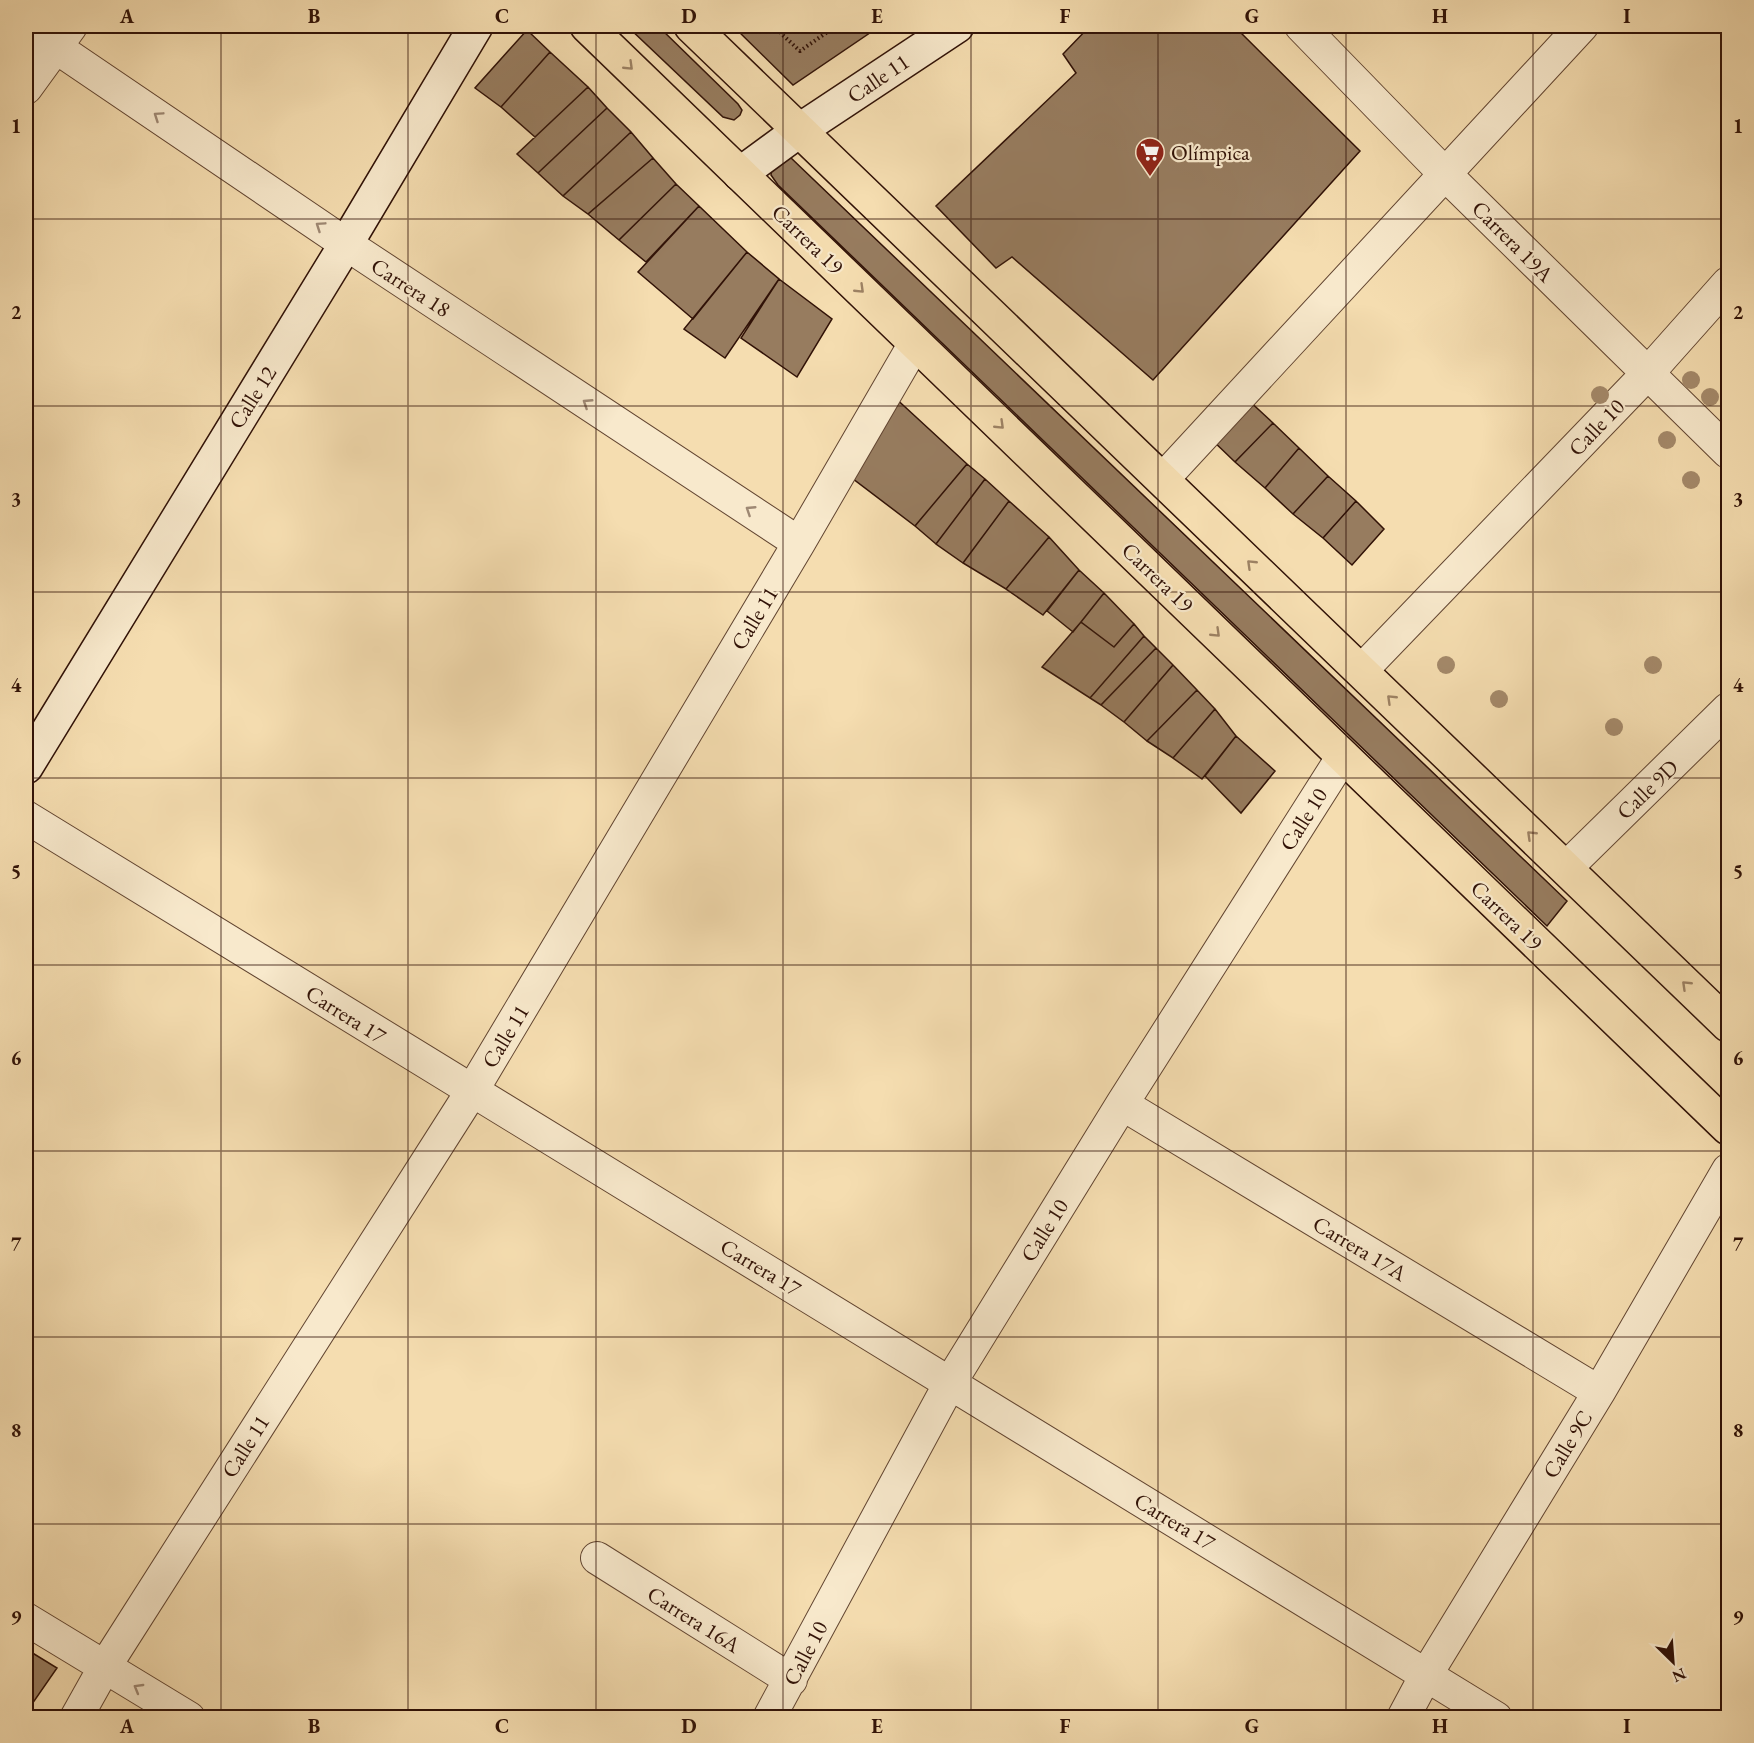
<svg xmlns="http://www.w3.org/2000/svg" width="1754" height="1743" font-family="'EB Garamond',serif">
<style>
.building{fill:#977c5f;stroke:#311207;stroke-width:1.5}
.lines{fill:none;stroke-linecap:round;stroke-linejoin:round}
.street-casing{stroke:#624531;stroke-width:34}
.secondary-casing{stroke:#311207;stroke-width:36}
.highway-casing{stroke:#311207;stroke-width:36}
.path{stroke:#311207;stroke-width:4;stroke-dasharray:1.5 3;stroke-linecap:butt}
.street{stroke:#f8e9cc;stroke-width:32}
.secondary{stroke:#f8e9cc;stroke-width:33}
.highway{stroke:#f5ddb0;stroke-width:33}
.tree{fill:#a4896a}
.oneway{stroke:#9d8264}
.oneway2{stroke:#9e8873}
.grid{fill:none;stroke:#311207;stroke-width:1.5;stroke-opacity:0.55}
.labels{text-anchor:middle;stroke-width:4.5;stroke-linejoin:round;paint-order:stroke}
.street-label{font-size:22px;fill:#311207;stroke:#f8e9cc}
.poi-label{font-size:22px;fill:#311207;stroke:#f8e9cc;text-anchor:start}
.neatline{fill:none;stroke:#311207;stroke-width:2}
.grid-label{font-size:20px;text-anchor:middle;font-weight:bold;fill:#311207}
</style>
<rect width="100%" height="100%" fill="#f5ddb0"/>
<filter id="stains"><feTurbulence type="fractalNoise" baseFrequency=".00333" numOctaves="4"/><feColorMatrix values="0 0 0 0 .2 0 0 0 0 .09 0 0 0 0 .02 0 0 0 .5 -.17"/></filter>
<radialGradient id="worn" r=".72"><stop offset=".6" stop-color="#630" stop-opacity="0"/><stop offset="1" stop-color="#630" stop-opacity=".3"/></radialGradient>
<path class="building" d="M 627,26 L 658,26 L 738,104 L 742,110 L 740,115 L 734,120 L 723,117 Z
M 733,26 L 880,26 L 793,85 Z
M 1090,26 L 1234,26 L 1360,151 L 1153,380 L 1012,257 L 996,268 L 936,206 L 1076,73 L 1063,54 Z
M 527,30 L 550,52 L 501,107 L 475,88 Z
M 550,52 L 588,87 L 535,137 L 501,107 Z
M 588,87 L 607,108 L 538,173 L 517,154 Z
M 607,108 L 631,132 L 563,196 L 538,173 Z
M 631,132 L 653,158 L 588,214 L 563,196 Z
M 790,157 L 1567,901 L 1547,926 L 778,185 L 771,175 L 772,167 Z
M 653,158 L 676,184 L 619,240 L 588,214 Z
M 676,184 L 699,206 L 646,262 L 619,240 Z
M 699,206 L 747,252 L 693,319 L 638,272 Z
M 747,252 L 779,279 L 725,358 L 684,329 Z
M 779,279 L 832,319 L 797,377 L 741,338 Z
M 891,394 L 967,464 L 915,526 L 844,472 Z
M 1245,397 L 1273,423 L 1235,462 L 1208,436 Z
M 1273,423 L 1299,448 L 1265,488 L 1235,462 Z
M 1299,448 L 1328,476 L 1293,514 L 1265,488 Z
M 967,464 L 985,479 L 936,544 L 915,526 Z
M 1328,476 L 1356,501 L 1323,538 L 1293,514 Z
M 985,479 L 1009,501 L 963,563 L 936,544 Z
M 1009,501 L 1049,537 L 1006,589 L 963,563 Z
M 1356,501 L 1384,529 L 1352,565 L 1323,538 Z
M 1049,537 L 1079,570 L 1043,615 L 1006,589 Z
M 1079,570 L 1104,593 L 1073,632 L 1047,611 Z
M 1104,593 L 1134,624 L 1114,647 L 1081,622 Z
M 1081,622 L 1114,647 L 1134,624 L 1144,636 L 1090,698 L 1042,667 Z
M 1144,636 L 1156,648 L 1101,705 L 1090,698 Z
M 1156,648 L 1173,665 L 1124,722 L 1101,705 Z
M 1173,665 L 1197,690 L 1147,741 L 1124,722 Z
M 1197,690 L 1215,709 L 1173,758 L 1147,741 Z
M 1215,709 L 1236,736 L 1202,779 L 1173,758 Z
M 1236,736 L 1275,771 L 1241,813 L 1205,776 Z
M 26,1649 L 57,1668 L 30,1707 L 26,1704 Z"/>
<g class="lines">
<g class="street-casing">
<path id="street" d="M 1301,26 L 1445,174 L 1728,452
M 26,27 L 346,244 L 799,543
M 26,88 L 71,26
M 1163,479 L 1582,26
M 1361,671 L 1647,374 L 1728,283
M 26,817 L 1496,1718
M 1566,868 L 1728,709
M 1122,1104 L 1599,1392
M 597,1558 L 791,1680
M 26,1619 L 189,1718
M 76,1718 L 104,1668 L 472,1091 L 799,543 L 915,343
M 769,1718 L 950,1383 L 1122,1104 L 1343,756
M 1403,1718 L 1426,1675 L 1599,1392 L 1728,1170"/>
</g>
<g class="secondary-casing">
<path id="secondary" d="M 740,174 L 800,130 L 957,26
M 26,767 L 346,244 L 476,26"/>
</g>
<g class="highway-casing">
<path id="highway" d="M 587,26 L 1728,1128
M 691,26 L 1728,1025"/>
</g>
<path class="path" d="M 773,26 L 800,51 L 836,26"/>
<use href="#street" class="street"/>
<use href="#secondary" class="secondary"/>
<use href="#highway" class="highway"/>
</g>
<g class="tree">
<circle cx="1691" cy="380" r="9"/>
<circle cx="1600" cy="395" r="9"/>
<circle cx="1710" cy="397" r="9"/>
<circle cx="1667" cy="440" r="9"/>
<circle cx="1691" cy="480" r="9"/>
<circle cx="1446" cy="665" r="9"/>
<circle cx="1653" cy="665" r="9"/>
<circle cx="1499" cy="699" r="9"/>
<circle cx="1614" cy="727" r="9"/>
</g>
<defs><path id="oneway-chevron" d="M-2-3.5L2.5 0L-2 3.5" fill="none" stroke-width="1.6" stroke-linecap="round" stroke-linejoin="round" transform="scale(1.5)"/></defs>
<g class="oneway">
<use href="#oneway-chevron" transform="translate(629 66) rotate(44)"/>
<use href="#oneway-chevron" transform="translate(860 289) rotate(44)"/>
<use href="#oneway-chevron" transform="translate(1000 425) rotate(44)"/>
<use href="#oneway-chevron" transform="translate(1251 564) rotate(-136)"/>
<use href="#oneway-chevron" transform="translate(1216 633) rotate(44)"/>
<use href="#oneway-chevron" transform="translate(1391 699) rotate(-136)"/>
<use href="#oneway-chevron" transform="translate(1531 835) rotate(-136)"/>
<use href="#oneway-chevron" transform="translate(1686 985) rotate(-136)"/>
</g>
<g class="oneway2">
<use href="#oneway-chevron" transform="translate(158 116) rotate(-146)"/>
<use href="#oneway-chevron" transform="translate(320 226) rotate(-146)"/>
<use href="#oneway-chevron" transform="translate(587 403) rotate(-147)"/>
<use href="#oneway-chevron" transform="translate(750 510) rotate(-147)"/>
<use href="#oneway-chevron" transform="translate(138 1688) rotate(-150)"/>
</g>
<path class="grid" d="M 221,26 L 221,1718M 408,26 L 408,1718M 596,26 L 596,1718M 783,26 L 783,1718M 971,26 L 971,1718M 1158,26 L 1158,1718M 1346,26 L 1346,1718M 1533,26 L 1533,1718M 26,219 L 1728,219M 26,406 L 1728,406M 26,592 L 1728,592M 26,778 L 1728,778M 26,965 L 1728,965M 26,1151 L 1728,1151M 26,1337 L 1728,1337M 26,1524 L 1728,1524"/>
<defs>
<g id="supermarket-pin" transform="scale(1.5)"><path d="M0 17L-7.5 6A9.5 9.5 0 1 1 7.5 6Z" fill="#8f2418" stroke="#f8e9cc"/><path d="M-6-5.5h2.5l.6 2H6L4.5 2H-2.5L-4.4-4H-6ZM-1.5 3.2a1.3 1.3 0 1 0 .1 0ZM3 3.2a1.3 1.3 0 1 0 .1 0Z" fill="#fff"/></g>
</defs>
<g fill-rule="evenodd">
<use href="#supermarket-pin" x="1150" y="152"/>
</g>
<g class="labels">
<g class="street-label">
<text transform="translate(878 78) rotate(-34)" y="8">Calle 11</text>
<text transform="translate(808 239) rotate(44)" y="8">Carrera 19</text>
<text transform="translate(1513 241) rotate(45)" y="8">Carrera 19A</text>
<text transform="translate(411 287) rotate(33)" y="8">Carrera 18</text>
<text transform="translate(252 397) rotate(-58)" y="8">Calle 12</text>
<text transform="translate(1596 427) rotate(-46)" y="8">Calle 10</text>
<text transform="translate(1158 577) rotate(44)" y="8">Carrera 19</text>
<text transform="translate(754 618) rotate(-59)" y="8">Calle 11</text>
<text transform="translate(1647 789) rotate(-44)" y="8">Calle 9D</text>
<text transform="translate(1303 819) rotate(-58)" y="8">Calle 10</text>
<text transform="translate(1507 915) rotate(44)" y="8">Carrera 19</text>
<text transform="translate(346 1014) rotate(32)" y="8">Carrera 17</text>
<text transform="translate(505 1036) rotate(-59)" y="8">Calle 11</text>
<text transform="translate(1044 1230) rotate(-58)" y="8">Calle 10</text>
<text transform="translate(1360 1248) rotate(31)" y="8">Carrera 17A</text>
<text transform="translate(761 1267) rotate(31)" y="8">Carrera 17</text>
<text transform="translate(1567 1444) rotate(-59)" y="8">Calle 9C</text>
<text transform="translate(245 1446) rotate(-58)" y="8">Calle 11</text>
<text transform="translate(1175 1521) rotate(31)" y="8">Carrera 17</text>
<text transform="translate(694 1619) rotate(32)" y="8">Carrera 16A</text>
<text transform="translate(805 1653) rotate(-62)" y="8">Calle 10</text>
</g>
<g class="poi-label">
<text x="1171" y="160">Olímpica</text>
</g>
</g>
<rect width="1754" height="1743" fill="none" stroke="#f5ddb0" stroke-width="66"/>
<g transform="translate(1673 1662) rotate(155)" stroke="#f8e9cc" stroke-width="4.5" paint-order="stroke">
<path d="M0-4.5L10 22L0 15L-10 22Z" fill="#311207"/>
<text y="-9" font-size="16" font-weight="bold" text-anchor="middle" fill="#311207">N</text>
</g>
<rect x="33" y="33" width="1688" height="1677" class="neatline"/>
<g class="grid-label">
<text x="127" y="23">A</text>
<text x="314" y="23">B</text>
<text x="502" y="23">C</text>
<text x="689" y="23">D</text>
<text x="877" y="23">E</text>
<text x="1065" y="23">F</text>
<text x="1252" y="23">G</text>
<text x="1440" y="23">H</text>
<text x="1627" y="23">I</text>
<text x="16" y="133">1</text>
<text x="1738" y="133">1</text>
<text x="16" y="319">2</text>
<text x="1738" y="319">2</text>
<text x="16" y="506">3</text>
<text x="1738" y="506">3</text>
<text x="16" y="692">4</text>
<text x="1738" y="692">4</text>
<text x="16" y="878">5</text>
<text x="1738" y="878">5</text>
<text x="16" y="1065">6</text>
<text x="1738" y="1065">6</text>
<text x="16" y="1251">7</text>
<text x="1738" y="1251">7</text>
<text x="16" y="1437">8</text>
<text x="1738" y="1437">8</text>
<text x="16" y="1624">9</text>
<text x="1738" y="1624">9</text>
<text x="127" y="1733">A</text>
<text x="314" y="1733">B</text>
<text x="502" y="1733">C</text>
<text x="689" y="1733">D</text>
<text x="877" y="1733">E</text>
<text x="1065" y="1733">F</text>
<text x="1252" y="1733">G</text>
<text x="1440" y="1733">H</text>
<text x="1627" y="1733">I</text>
</g>
<rect width="100%" height="100%" filter="url(#stains)"/>
<rect width="100%" height="100%" fill="url(#worn)"/>
</svg>
